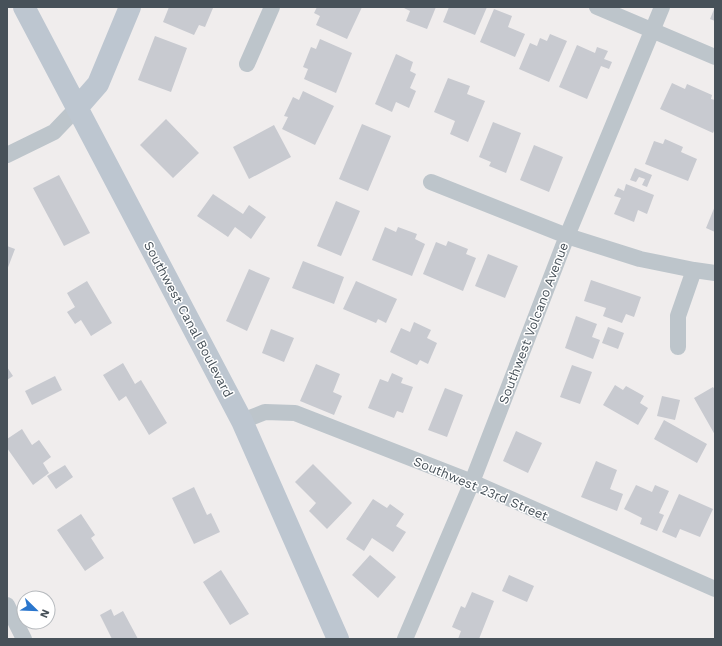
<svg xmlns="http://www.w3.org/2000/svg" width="722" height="646" font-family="'Work Sans',sans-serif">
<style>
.building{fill:#c8cad0}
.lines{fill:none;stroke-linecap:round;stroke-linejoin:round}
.street{stroke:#bdc5cb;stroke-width:16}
.secondary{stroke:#bdc6d0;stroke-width:22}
.labels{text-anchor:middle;stroke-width:3;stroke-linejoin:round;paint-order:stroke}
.street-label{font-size:13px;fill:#475159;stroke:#fff}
</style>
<rect width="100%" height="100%" fill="#f0eded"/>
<path class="building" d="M 169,7 L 211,7 L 213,8 L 205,27 L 199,25 L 194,35 L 163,22 Z
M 317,7 L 362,7 L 347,39 L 316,25 L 320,16 L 314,13 Z
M 404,7 L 436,7 L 427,29 L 406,21 L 410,11 L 404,8 Z
M 449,7 L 487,7 L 475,35 L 443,22 Z
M 715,7 L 715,21 L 710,19 Z
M 494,9 L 512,16 L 508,27 L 525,34 L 515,57 L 480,42 Z
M 550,34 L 567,41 L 549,82 L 519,69 L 530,43 L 537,46 L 540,38 L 547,41 Z
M 155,36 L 187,48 L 171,92 L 138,80 Z
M 320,39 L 352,53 L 336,93 L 304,79 L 308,69 L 303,67 L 311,47 L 316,49 Z
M 577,45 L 595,53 L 597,47 L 608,51 L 604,59 L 612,62 L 609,69 L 601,66 L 587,99 L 559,87 Z
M 396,54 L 413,62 L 410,71 L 416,74 L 410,88 L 416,91 L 409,108 L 396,102 L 392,112 L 375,104 Z
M 448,78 L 470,86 L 467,94 L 485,101 L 468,142 L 450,134 L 455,121 L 434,112 Z
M 672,83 L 685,89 L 687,84 L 712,95 L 711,99 L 715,100 L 715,129 L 713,133 L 660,109 Z
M 303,91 L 334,106 L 315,145 L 282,129 L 288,117 L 284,116 L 293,97 L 299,100 Z
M 166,119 L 199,153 L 173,178 L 140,145 Z
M 493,122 L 521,133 L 506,173 L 489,166 L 491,162 L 479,157 Z
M 362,124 L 391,136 L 368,191 L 339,179 Z
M 274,125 L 291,157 L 249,179 L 233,147 Z
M 665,139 L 683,147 L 681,152 L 697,159 L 688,181 L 645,164 L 654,141 L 663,144 Z
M 534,145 L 563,157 L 549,192 L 520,180 Z
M 635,168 L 652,175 L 647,187 L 642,185 L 645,179 L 639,177 L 636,182 L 630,180 Z
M 59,175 L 90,233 L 64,246 L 33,188 Z
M 626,184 L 654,195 L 647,214 L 638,210 L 634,222 L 614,214 L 621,198 L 614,196 L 618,188 L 624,191 Z
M 213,194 L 243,214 L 249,205 L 266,217 L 251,239 L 235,227 L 228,237 L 197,216 Z
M 336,201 L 360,211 L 341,256 L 317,246 Z
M 715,206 L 715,232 L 706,228 Z
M 385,227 L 396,232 L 398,227 L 417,234 L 415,239 L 425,244 L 412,276 L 372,260 Z
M 448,241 L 468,249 L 466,254 L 476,258 L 463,291 L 423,274 L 436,242 L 446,246 Z
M 7,246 L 15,249 L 7,270 Z
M 488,254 L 518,266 L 505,298 L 475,286 Z
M 303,261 L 344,277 L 334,304 L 292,288 Z
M 249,269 L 270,278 L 247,331 L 226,321 Z
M 591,280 L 641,297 L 634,317 L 626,314 L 622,323 L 603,316 L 606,308 L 584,301 Z
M 87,281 L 112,323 L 91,336 L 81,320 L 75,324 L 67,312 L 75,307 L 67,293 Z
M 356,281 L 397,299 L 386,323 L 378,319 L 376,323 L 343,309 Z
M 576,316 L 597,324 L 592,337 L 600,340 L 593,359 L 565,348 Z
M 414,322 L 431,330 L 427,338 L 437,343 L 428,364 L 420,360 L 417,365 L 390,352 L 401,328 L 410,332 Z
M 608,327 L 624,333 L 618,349 L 602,343 Z
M 271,329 L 294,338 L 284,362 L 262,353 Z
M 123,363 L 135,384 L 141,380 L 167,423 L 149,435 L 126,396 L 119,401 L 103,375 Z
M 316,364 L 340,374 L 333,392 L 342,396 L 334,415 L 300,401 Z
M 572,365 L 592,372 L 580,404 L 560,397 Z
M 7,367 L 13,376 L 7,380 Z
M 392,373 L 403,378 L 401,383 L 413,387 L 403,413 L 397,411 L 394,418 L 368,408 L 380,379 L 388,382 Z
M 55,376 L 62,390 L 32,405 L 25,391 Z
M 615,385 L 623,390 L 626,386 L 644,396 L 640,403 L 648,408 L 638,425 L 603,405 Z
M 713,387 L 715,390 L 715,435 L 694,398 Z
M 445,388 L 463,395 L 447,437 L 428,430 Z
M 662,396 L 680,400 L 675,420 L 657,416 Z
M 664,420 L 707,444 L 697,463 L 654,439 Z
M 22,429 L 32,445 L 39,440 L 51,457 L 43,463 L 49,473 L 33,485 L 7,448 L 7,439 Z
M 516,431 L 542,443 L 528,473 L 503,461 Z
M 596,461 L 617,470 L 610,489 L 623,494 L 617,511 L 581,497 Z
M 313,464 L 352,503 L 327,529 L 309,511 L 316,503 L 295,482 Z
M 65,465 L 73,477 L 56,489 L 47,476 Z
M 636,485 L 652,492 L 655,485 L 669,491 L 659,513 L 664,515 L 657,531 L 640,524 L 642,518 L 624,509 Z
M 194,487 L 207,515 L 211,513 L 220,532 L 194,544 L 172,498 Z
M 679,494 L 713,509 L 700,537 L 680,529 L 676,538 L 662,532 Z
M 373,499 L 387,508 L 390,504 L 404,514 L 396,526 L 406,532 L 393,552 L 372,538 L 364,551 L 346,539 Z
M 81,514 L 95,535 L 91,538 L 104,558 L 85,571 L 57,530 Z
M 370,555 L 396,577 L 378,598 L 352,575 Z
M 221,570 L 249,614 L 230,625 L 203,582 Z
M 509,575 L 534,586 L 527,602 L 502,591 Z
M 472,592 L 494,601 L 479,639 L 458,639 L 461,631 L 452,627 L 461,606 L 465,608 Z
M 111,609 L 114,616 L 123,611 L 138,639 L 112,639 L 100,615 Z"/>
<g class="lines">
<path class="street" d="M 597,7 L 715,57
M 247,64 L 272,7
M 7,155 L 54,132 L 77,108
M 431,182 L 567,236 L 640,259 L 694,270 L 715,273
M 678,347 L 678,316 L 694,270
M 242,421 L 265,412 L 295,413 L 472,482 L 715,589
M 7,605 L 24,639
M 405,639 L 472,482 L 567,236 L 662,7"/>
<path class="secondary" d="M 24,7 L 242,421 L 338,639
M 77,108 L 98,84 L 130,7"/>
</g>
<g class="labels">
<g class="street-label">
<text transform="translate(189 319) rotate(62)" y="5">Southwest Canal Boulevard</text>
<text transform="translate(533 323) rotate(-69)" y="5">Southwest Volcano Avenue</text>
<text transform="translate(481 488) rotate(23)" y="5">Southwest 23rd Street</text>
</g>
</g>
<rect width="722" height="646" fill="none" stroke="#475159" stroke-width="16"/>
<g transform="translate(36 610) rotate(113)"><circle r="19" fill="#ffffff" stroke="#b5b9bd"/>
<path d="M0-3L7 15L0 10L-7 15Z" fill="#2a76cd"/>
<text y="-6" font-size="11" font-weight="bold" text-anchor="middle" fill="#475159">N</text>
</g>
</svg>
